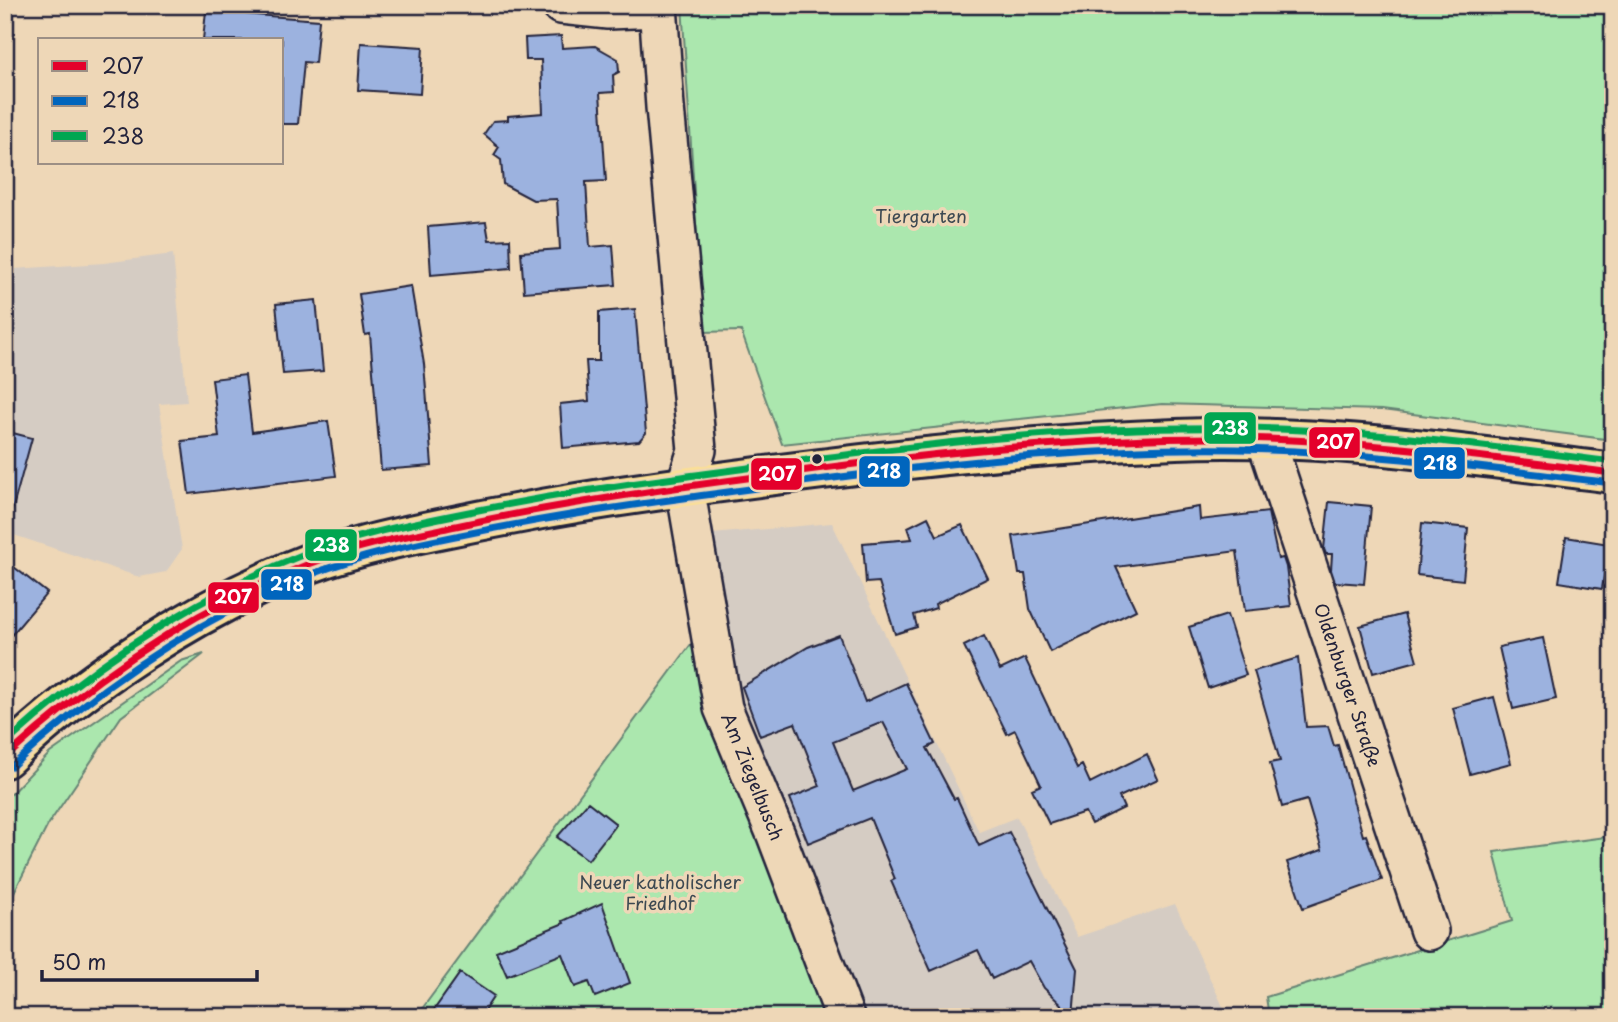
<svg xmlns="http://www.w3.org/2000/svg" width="1618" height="1022" font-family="'Playpen Sans',sans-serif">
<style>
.built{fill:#d5ccc3}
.green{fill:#abe7ae;stroke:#668474;stroke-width:2}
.building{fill:#9cb2df;stroke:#22223b;stroke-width:2;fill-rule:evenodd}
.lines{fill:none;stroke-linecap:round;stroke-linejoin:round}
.minor-casing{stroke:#22223b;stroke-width:42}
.major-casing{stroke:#22223b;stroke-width:44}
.minor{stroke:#eed7b7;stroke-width:37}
.major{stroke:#fbdf96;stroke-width:38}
.bus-1-casing{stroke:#eed7b7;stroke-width:12}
.bus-2-casing{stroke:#eed7b7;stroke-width:12}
.bus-3-casing{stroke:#eed7b7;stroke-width:12}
.bus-1{stroke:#e4002b;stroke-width:7}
.bus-2{stroke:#0065bd;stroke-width:7}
.bus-3{stroke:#00a651;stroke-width:7}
.bus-dot{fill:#22223b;stroke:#eed7b7;stroke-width:2.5}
.labels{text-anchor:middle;stroke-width:7;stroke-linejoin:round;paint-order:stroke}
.park-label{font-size:18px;fill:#3d4952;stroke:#eed7b7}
.street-label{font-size:18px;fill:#22223b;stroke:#eed7b7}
.line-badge{stroke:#eed7b7;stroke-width:2.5}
.badge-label{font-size:19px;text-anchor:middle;font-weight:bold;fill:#fff}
</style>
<rect width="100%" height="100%" fill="#eed7b7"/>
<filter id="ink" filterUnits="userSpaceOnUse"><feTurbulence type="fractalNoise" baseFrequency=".0143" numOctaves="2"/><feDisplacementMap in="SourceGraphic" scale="14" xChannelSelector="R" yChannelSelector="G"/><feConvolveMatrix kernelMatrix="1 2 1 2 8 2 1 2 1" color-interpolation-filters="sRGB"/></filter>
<g filter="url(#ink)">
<path class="built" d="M 5,213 L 14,269 L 104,263 L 173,254 L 187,402 L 159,404 L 182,549 L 166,572 L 139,577 L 5,532 Z
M 832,523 L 979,832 L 1017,817 L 1077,937 L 1175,904 L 1228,1017 L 861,1017 L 727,685 L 701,535 Z"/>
<path class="green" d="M 682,5 L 1613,5 L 1613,440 L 1382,410 L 1162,404 L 782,444 L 741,331 L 703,332 Z
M 697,636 L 840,1017 L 416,1017 Z
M 204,654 L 121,717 L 48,825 L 5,910 L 5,800 L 50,753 L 181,661 Z
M 1613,836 L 1613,1017 L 1269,1017 L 1266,997 L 1512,921 L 1494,852 Z"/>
<path class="building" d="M 206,11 L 319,20 L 315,63 L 304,62 L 298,124 L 282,124 L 282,40 L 203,40 Z
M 561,36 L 562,48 L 595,46 L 618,59 L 619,72 L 613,75 L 614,92 L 600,93 L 606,181 L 586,182 L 590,247 L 613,245 L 616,285 L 524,292 L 521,252 L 560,249 L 557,199 L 533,200 L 503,184 L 501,160 L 494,155 L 499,147 L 484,134 L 493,121 L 508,120 L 508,116 L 543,113 L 541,60 L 526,60 L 525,38 Z
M 361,43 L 423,47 L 420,94 L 358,90 Z
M 486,222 L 489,240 L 510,239 L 511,268 L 431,275 L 428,227 Z
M 411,286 L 424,364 L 432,466 L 381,470 L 370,334 L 365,335 L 359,294 Z
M 316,300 L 323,371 L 283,374 L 276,304 Z
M 635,309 L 646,433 L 639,441 L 563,448 L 560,404 L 589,401 L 586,361 L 599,361 L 599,312 Z
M 245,375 L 252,432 L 328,421 L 336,476 L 189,494 L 182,441 L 219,437 L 212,379 Z
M 5,431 L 32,438 L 12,511 L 5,510 Z
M 1329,502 L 1371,506 L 1364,584 L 1335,582 L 1331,570 L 1332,554 L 1326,554 L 1324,549 Z
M 1199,507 L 1200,520 L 1268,512 L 1278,559 L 1283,558 L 1286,567 L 1291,606 L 1245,611 L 1237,551 L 1116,567 L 1136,610 L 1050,652 L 1030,609 L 1025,574 L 1019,574 L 1013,536 Z
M 928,517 L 937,536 L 962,525 L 988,578 L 935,604 L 936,608 L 914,615 L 917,627 L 895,634 L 879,582 L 866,583 L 863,543 L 912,539 L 908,527 Z
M 1422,523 L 1468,528 L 1463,580 L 1417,575 Z
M 1566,537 L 1609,544 L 1602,589 L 1559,582 Z
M 5,560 L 47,593 L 5,643 Z
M 1404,614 L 1417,661 L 1373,673 L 1360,626 Z
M 1227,615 L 1246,675 L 1208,688 L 1189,627 Z
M 839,635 L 865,702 L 906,683 L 935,744 L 927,748 L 954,799 L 957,798 L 979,846 L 1009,832 L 1077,969 L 1073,1016 L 1044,988 L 1029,961 L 992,979 L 978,950 L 931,971 L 891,881 L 895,879 L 870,818 L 808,843 L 790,798 L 820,786 L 795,723 L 760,736 L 742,687 L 808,647 ZM 883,722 L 907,769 L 853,791 L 833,742 Z
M 984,636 L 1000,670 L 1025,658 L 1077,768 L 1082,765 L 1090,783 L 1147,754 L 1158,779 L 1119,797 L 1124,808 L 1091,824 L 1085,812 L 1049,824 L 1032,789 L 1041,785 L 1015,730 L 1007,734 L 964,646 Z
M 1543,638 L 1556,699 L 1513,709 L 1499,647 Z
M 1298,658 L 1306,727 L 1328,726 L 1334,746 L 1338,745 L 1363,836 L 1366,835 L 1382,880 L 1303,908 L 1287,862 L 1322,850 L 1307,800 L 1282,807 L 1270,763 L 1280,761 L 1254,671 Z
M 1494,697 L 1511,763 L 1470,774 L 1453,708 Z
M 588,802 L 616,824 L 588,860 L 557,837 Z
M 602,903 L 630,983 L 595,997 L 589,982 L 575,987 L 562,954 L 507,976 L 496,951 L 564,923 L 563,921 Z
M 460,973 L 494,996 L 480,1017 L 429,1017 Z"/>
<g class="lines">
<g class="minor-casing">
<path id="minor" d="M 561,5 L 608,10 L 659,8
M 658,5 L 665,107 L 697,450 L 685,487 L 723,708 L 776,835 L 845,1017
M 1266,440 L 1429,931"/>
</g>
<g class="major-casing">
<path id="major" d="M 5,758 C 85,681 191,613 293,570 C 340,550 390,539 439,529 C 511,514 583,501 655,491 C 827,467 1002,445 1176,439 C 1321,433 1469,455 1613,473"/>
</g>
<use href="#minor" class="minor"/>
<use href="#major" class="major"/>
<g class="bus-1-casing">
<path id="bus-1" d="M 5,758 C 94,677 196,607 309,564 C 357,545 407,536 456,526 C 530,510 605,498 681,487 C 863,462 1050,436 1235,438 C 1362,440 1487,457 1613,473"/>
</g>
<g class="bus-2-casing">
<path id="bus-2" d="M 12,766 C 100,685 202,615 315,573 C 362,555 412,545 461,535 C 535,520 609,508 684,498 C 866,473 1052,446 1236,449 C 1362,451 1487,468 1612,483"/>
</g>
<g class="bus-3-casing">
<path id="bus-3" d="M 5,744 C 92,665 193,598 302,555 C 350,537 400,526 449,516 C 526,500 604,487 682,477 C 864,452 1051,425 1235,428 C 1362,429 1487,446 1613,462"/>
</g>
<use href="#bus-1" class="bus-1"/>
<use href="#bus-2" class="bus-2"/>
<use href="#bus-3" class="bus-3"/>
</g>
</g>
<circle class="bus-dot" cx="817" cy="459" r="6"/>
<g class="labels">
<g class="park-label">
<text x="921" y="223">Tiergarten</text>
<text x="660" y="889">Neuer katholischer<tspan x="660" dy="21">Friedhof</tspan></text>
</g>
<g class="street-label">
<text transform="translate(1347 685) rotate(71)" y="6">Oldenburger Straße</text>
<text transform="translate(752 777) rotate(68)" y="6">Am Ziegelbusch</text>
</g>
</g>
<g class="line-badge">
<rect x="1203" y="411" width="54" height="34" rx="7" fill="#00a651"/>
<rect x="1308" y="426" width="53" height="33" rx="7" fill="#e4002b"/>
<rect x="1413" y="446" width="53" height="34" rx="7" fill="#0065bd"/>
<rect x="858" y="455" width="53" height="33" rx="7" fill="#0065bd"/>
<rect x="750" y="457" width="53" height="34" rx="7" fill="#e4002b"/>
<rect x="304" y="528" width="54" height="34" rx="7" fill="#00a651"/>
<rect x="260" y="568" width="53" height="33" rx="7" fill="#0065bd"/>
<rect x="207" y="581" width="53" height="33" rx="7" fill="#e4002b"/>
</g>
<g class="badge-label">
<text x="1230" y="435">238</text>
<text x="1335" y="449">207</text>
<text x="1440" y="470">218</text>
<text x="884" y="478">218</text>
<text x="777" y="481">207</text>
<text x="331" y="552">238</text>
<text x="287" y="591">218</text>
<text x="233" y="604">207</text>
</g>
<rect width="1618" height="1022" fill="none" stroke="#eed7b7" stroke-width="28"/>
<rect x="14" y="14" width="1590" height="994" fill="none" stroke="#22223b" stroke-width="2.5" filter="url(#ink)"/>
<rect x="38" y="38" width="245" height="126" fill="#eed7b7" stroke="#9c8f85" stroke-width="2"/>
<rect x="52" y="61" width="35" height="10" fill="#e4002b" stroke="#9c8f85" stroke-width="2"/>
<text x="102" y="74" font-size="21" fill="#22223b">207</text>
<rect x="52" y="96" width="35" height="10" fill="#0065bd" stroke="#9c8f85" stroke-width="2"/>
<text x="102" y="108" font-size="21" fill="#22223b">218</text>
<rect x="52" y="131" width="35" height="10" fill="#00a651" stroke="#9c8f85" stroke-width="2"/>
<text x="102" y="144" font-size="21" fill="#22223b">238</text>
<path d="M42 970v10h215v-10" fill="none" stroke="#22223b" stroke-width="3.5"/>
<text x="52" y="970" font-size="21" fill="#22223b" stroke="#eed7b7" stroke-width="5" paint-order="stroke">50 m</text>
</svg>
